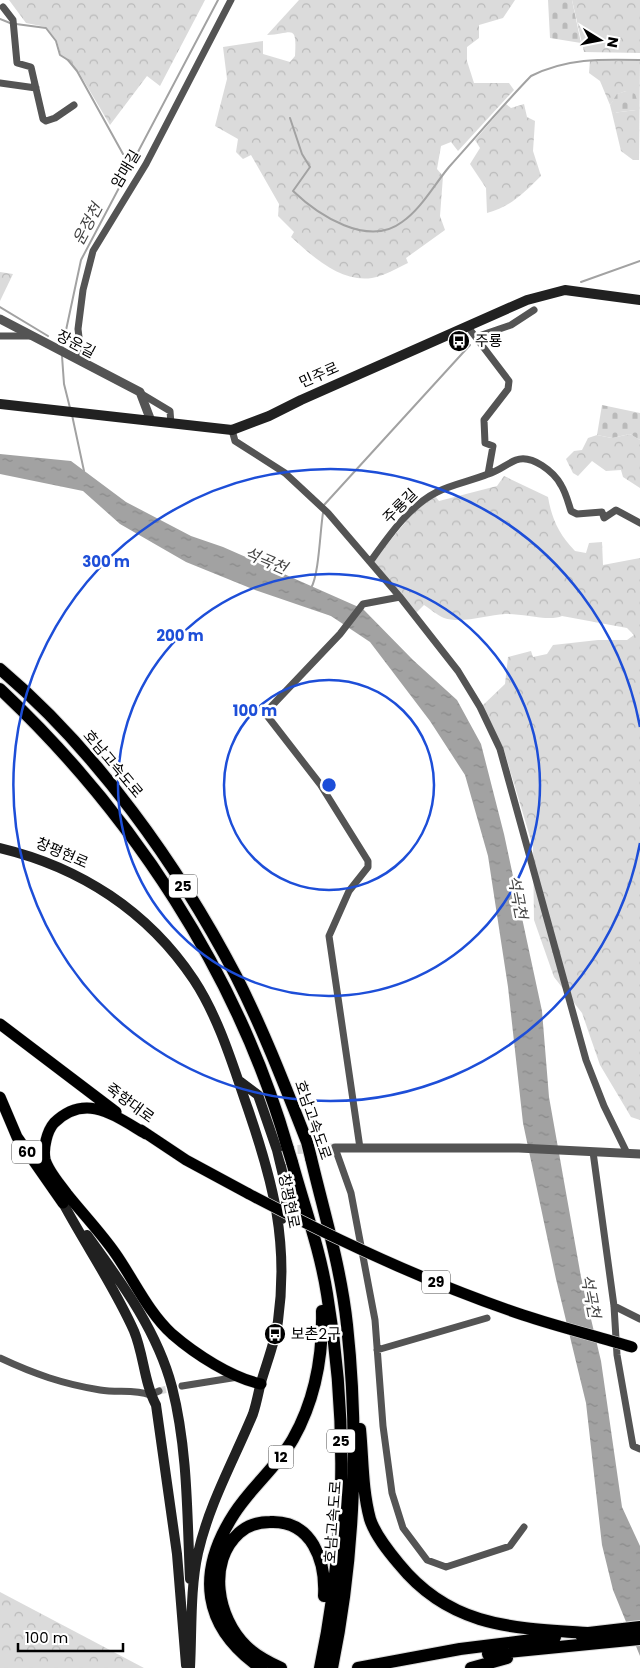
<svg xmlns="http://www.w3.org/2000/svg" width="640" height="1668" font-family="Poppins,'Noto Sans KR',sans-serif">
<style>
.forest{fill:url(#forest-crowns)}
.cemetery{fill:url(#cemetery-stones)}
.water{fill:url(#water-ripples)}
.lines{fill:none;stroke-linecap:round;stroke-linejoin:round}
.stream{stroke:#a2a2a2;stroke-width:2}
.minor-tunnel{stroke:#d9d9d9;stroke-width:7;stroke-dasharray:7 3.5;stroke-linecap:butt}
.tertiary-tunnel{stroke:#d9d9d9;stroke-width:9;stroke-dasharray:9 4.5;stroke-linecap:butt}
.primary-casing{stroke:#dbdbdb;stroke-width:12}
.motorway-casing{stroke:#dbdbdb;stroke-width:14}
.minor{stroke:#545454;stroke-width:7}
.tertiary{stroke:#545454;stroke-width:9}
.secondary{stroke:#212121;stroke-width:10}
.primary{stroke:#000;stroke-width:11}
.motorway{stroke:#000;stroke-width:12}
.primary-bridge-casing{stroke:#dbdbdb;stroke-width:12;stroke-linecap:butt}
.motorway-bridge-casing{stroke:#dbdbdb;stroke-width:14;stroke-linecap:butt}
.primary-bridge{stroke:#000;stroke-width:11}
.motorway-bridge{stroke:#000;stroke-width:12}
.ring{fill:none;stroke:#1d4ed8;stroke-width:2.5}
.labels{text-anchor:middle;stroke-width:5;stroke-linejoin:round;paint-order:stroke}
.shield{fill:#fff;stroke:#4c4c4c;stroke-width:1}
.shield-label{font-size:14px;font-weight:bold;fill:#000}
.street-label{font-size:15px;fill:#000;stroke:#fff}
.poi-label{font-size:15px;fill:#000;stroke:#fff;text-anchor:start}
.water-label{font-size:16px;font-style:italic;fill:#434343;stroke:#fff}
.centre{fill:#1d4ed8;stroke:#fff;stroke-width:2.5}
.ring-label{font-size:15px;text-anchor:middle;font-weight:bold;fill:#1d4ed8;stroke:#fff;stroke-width:5;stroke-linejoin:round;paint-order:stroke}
</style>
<defs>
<pattern id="forest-crowns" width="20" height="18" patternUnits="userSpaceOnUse" patternTransform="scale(1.25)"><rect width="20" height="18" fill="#dbdbdb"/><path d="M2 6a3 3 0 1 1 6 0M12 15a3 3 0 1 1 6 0" fill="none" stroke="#bababa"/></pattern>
<pattern id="cemetery-stones" width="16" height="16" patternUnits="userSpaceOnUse" patternTransform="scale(1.25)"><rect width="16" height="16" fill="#dbdbdb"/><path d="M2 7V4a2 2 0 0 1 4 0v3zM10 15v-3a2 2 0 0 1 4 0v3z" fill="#bababa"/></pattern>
<pattern id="water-ripples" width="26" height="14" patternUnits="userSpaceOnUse" patternTransform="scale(1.25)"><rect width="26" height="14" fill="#a2a2a2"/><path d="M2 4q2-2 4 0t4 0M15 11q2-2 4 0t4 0" fill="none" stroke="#8a8a8a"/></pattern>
</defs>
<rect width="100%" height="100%" fill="#fff"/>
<path class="forest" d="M 9,0 L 205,0 L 160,86 L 147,76 L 110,125 L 78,71 L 61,55 L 57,41 L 46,27 L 26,23 Z
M 299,0 L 515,0 L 503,18 L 479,25 L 479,38 L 467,47 L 467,61 L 474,83 L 509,83 L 514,90 L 458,151 L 451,142 L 441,146 L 437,169 L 443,176 L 440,216 L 445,230 L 406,258 L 408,263 C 397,268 384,276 372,278 C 341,283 312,256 291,237 L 294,232 L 278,216 L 279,204 L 251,155 L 243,159 L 236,152 L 238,139 L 215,126 L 227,79 L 223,47 L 263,41 L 263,54 L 290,62 L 295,56 C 297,22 292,34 267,35 Z
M 572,0 L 640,0 L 640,53 L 584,52 Z
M 590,60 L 640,61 L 639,160 L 633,160 L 621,151 L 612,113 L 636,110 L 626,91 L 618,94 L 610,105 L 600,81 L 589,73 Z
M 506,104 L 511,108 L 524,104 L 527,117 L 535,121 L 533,151 L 541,176 C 524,193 510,207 487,213 L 486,188 L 470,164 L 480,148 L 475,140 Z
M 0,272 L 13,274 L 0,301 Z
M 630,434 L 640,440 L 640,488 L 623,477 L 621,470 L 606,471 L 592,461 L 578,476 L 573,473 L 566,459 L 574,451 L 582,450 L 588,438 L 597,435 L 612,438 Z
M 504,476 L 548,497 C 552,520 559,534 575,551 L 586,553 L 589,543 L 602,542 L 603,565 L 640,558 L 640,1120 L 631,1117 L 600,1065 L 582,1013 L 554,977 L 534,920 L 533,847 L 504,750 L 482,706 L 505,684 L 508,657 L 531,651 L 533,657 L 547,654 L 553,645 L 598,640 L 627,640 L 634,635 L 627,628 L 562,616 C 549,622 523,613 505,614 C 487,615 462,624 444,618 C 437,615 430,609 424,605 L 416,613 L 373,561 L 414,512 L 435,496 L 439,501 L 497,486 Z
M 0,1592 L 144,1668 L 0,1668 Z"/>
<path class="cemetery" d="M 548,0 L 572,0 L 581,43 L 550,38 Z
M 626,91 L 635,94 L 638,103 L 636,110 L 612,113 L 610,105 L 617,94 Z
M 602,405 L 640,413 L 640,440 L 630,434 L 612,438 L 597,435 Z"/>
<path class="water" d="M 0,454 L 71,461 L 126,502 L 191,536 L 223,547 L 363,609 L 413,660 L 457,700 L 481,744 L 504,834 L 542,1011 L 549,1097 L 581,1277 L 601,1361 L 622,1507 L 640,1546 L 640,1656 L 613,1590 L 602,1545 L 586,1403 L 556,1279 L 523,1123 L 508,987 L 488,856 L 465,775 L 430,721 L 370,642 L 331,616 L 255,590 L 186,562 L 120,524 L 83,491 L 0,474 Z"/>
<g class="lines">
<path class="stream" d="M 0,19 L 10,23
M 16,24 L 46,28 L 56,41 L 60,55 L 68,60 L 77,71 L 123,154
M 290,118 L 302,154 L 310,167 L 293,191 C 318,215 368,248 402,222 C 421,209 434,185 449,167 C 476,137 502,106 531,76 C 566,58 601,59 640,60
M 125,159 L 130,170
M 581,282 L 640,261
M 0,307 L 48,336
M 62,349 L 81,260 L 218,0
M 62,356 L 64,384 L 70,408
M 72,415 L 84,471
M 324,505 L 470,345
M 311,588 C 319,575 320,531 323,513"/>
<path class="minor-tunnel" d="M 159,1391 L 182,1386"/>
<path class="tertiary-tunnel" d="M 284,1150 L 335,1148"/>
<g class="primary-casing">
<path id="primary" d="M 0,1024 L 116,1112
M 0,1097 L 17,1137 L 63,1203
M 141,1130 L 186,1160 L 249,1194
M 146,1134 C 115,1116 86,1092 54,1123 C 47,1131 43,1148 45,1159 C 48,1171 60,1184 67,1194 C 83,1214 101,1233 115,1253 C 134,1280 148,1312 172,1334 C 195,1354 232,1378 261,1384"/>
</g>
<g class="motorway-casing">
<path id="motorway" d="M 0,669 C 96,750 178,865 236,976 C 263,1029 285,1086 307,1142
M 0,689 C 132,813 238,974 288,1149
M 311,1158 C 324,1213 341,1268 347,1325 C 359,1437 355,1557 332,1668
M 292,1162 C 304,1206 320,1249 327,1294 C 348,1417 346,1546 320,1668
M 360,1429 C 363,1460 362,1489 370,1519 C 375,1535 389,1552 399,1564 C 450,1627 512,1628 587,1633
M 580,1634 L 640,1627
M 488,1654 L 640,1639
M 261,1668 C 202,1627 196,1573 234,1514 C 251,1487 277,1467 293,1439 C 315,1400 323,1356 322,1311
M 281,1668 C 268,1662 256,1656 246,1646 C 217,1618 207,1562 239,1533 C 248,1525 259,1522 270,1522 C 312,1520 326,1561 324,1596
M 358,1668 L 460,1649 L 555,1637
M 471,1668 L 507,1658"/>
</g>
<path class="minor" d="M 3,7 L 13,20 L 17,63 L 31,67 L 43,119 L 46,121 L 55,118 L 74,105
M 0,83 L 36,88
M 0,336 L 32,336
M 476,337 L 511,325 L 534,310
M 82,362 L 78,329 L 83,290 L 93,251 L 146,164 L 231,0
M 140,393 L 170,411 L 171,424
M 232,430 L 235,441 L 285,473 L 328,513 L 400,597 L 458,671 L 480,707 L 500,749 L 586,1060 L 604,1106 L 627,1153
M 488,474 C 499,471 506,464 516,460 C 532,454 554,472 561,485 C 566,493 568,502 571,511 L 577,514 L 602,512 L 604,518 L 616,510 L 640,523
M 370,562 C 388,537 409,506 437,492 C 453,484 471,481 488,474 L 493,446 L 485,443 L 484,420 L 508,389 L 509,381 L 468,327
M 335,1148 L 351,1193 L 375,1320 L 383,1426 L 392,1493 L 403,1528 L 427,1560 L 446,1567 L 510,1546 L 524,1527
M 360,1148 L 329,936 L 349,891 L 368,867 L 368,861 L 320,784 L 265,713 L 340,634 L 363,604 L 400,597
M 593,1152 L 614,1306 L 617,1355 L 633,1446 L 640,1449
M 614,1306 L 640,1319
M 377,1350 L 487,1318
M 0,1358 C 34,1374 63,1384 100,1390 C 117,1393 135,1389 150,1395 L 159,1391
M 182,1386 L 238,1377"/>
<path class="tertiary" d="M 0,319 L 140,392 L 151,421
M 335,1148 L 519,1148 L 640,1154"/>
<path class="secondary" d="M 0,404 L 232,430 L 269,416 L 301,400 L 527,300 L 565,290 L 640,300
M 0,848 C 80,867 148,911 194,980 C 219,1018 233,1066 248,1109 C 273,1182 289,1242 278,1321 C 275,1343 266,1364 260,1386 C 258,1395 256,1405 253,1414 C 234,1460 209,1504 198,1553 C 190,1589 192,1630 190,1668
M 238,1080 L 258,1095 L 277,1150 L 288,1196 L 282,1219
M 63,1203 C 86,1246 114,1286 134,1331 C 144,1355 144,1383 156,1405 L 177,1554 L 186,1665
M 87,1235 C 121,1282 157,1330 172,1387 C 188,1450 187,1515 190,1579"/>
<use href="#primary" class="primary"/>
<use href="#motorway" class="motorway"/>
<g class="primary-bridge-casing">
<path id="primary-bridge" d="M 249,1194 C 338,1241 428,1283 523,1315 C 559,1327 596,1336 632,1347"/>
</g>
<g class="motorway-bridge-casing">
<path id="motorway-bridge" d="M 307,1142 L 311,1158
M 288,1149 L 292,1162"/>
</g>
<use href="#primary-bridge" class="primary-bridge"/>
<use href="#motorway-bridge" class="motorway-bridge"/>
</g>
<g class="ring">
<circle cx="329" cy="785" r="105"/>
<circle cx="329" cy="785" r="211"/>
<path d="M640 843A316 316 0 1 1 640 727"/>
</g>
<defs>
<g id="bus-disc" transform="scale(1.125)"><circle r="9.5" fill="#000" stroke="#fff"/><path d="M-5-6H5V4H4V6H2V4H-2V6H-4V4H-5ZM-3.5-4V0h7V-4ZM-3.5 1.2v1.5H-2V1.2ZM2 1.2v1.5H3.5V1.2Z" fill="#fff"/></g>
</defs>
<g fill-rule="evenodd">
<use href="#bus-disc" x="459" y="341"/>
<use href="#bus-disc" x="275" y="1334"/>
</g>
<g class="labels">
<g class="shield">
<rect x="169" y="874.5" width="28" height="23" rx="4"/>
<rect x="12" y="1140.5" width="30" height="23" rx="4"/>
<rect x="422" y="1270.5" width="28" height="23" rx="4"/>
<rect x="327" y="1429.5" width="28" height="23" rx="4"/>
<rect x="268.5" y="1445.5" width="25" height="23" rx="4"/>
</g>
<g class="shield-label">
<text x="183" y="891">25</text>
<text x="27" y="1157">60</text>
<text x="436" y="1287">29</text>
<text x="341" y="1446">25</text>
<text x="281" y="1462">12</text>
</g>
<g class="street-label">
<text transform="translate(126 169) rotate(-59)" y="5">암매길</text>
<text transform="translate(76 344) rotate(28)" y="5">장운길</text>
<text transform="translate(319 375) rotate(-24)" y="5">민주로</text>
<text transform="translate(400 506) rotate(-45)" y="5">주룡길</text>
<text transform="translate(113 764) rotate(50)" y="5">호남고속도로</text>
<text transform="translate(62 853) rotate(23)" y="5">창평현로</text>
<text transform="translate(130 1103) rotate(36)" y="5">죽향대로</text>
<text transform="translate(313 1120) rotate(71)" y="5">호남고속도로</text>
<text transform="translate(289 1201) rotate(79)" y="5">창평현로</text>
<text transform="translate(333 1522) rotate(-86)" y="5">호남고속도로</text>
</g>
<g class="poi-label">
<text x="475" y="346">주룡</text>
<text x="291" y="1339">보촌2구</text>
</g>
<g class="water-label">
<text transform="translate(87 224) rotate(-62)" y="6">운정천</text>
<text transform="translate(266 560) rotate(23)" y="6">석곡천</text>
<text transform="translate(518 897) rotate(79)" y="6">석곡천</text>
<text transform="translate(591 1296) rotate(79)" y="6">석곡천</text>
</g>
</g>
<circle cx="329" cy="785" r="8" class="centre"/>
<g class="ring-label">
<text x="106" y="567">300 m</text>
<text x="180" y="641">200 m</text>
<text x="255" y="716">100 m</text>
</g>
<g transform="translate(600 40) rotate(100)" stroke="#ffffff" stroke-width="4" paint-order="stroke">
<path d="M0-4L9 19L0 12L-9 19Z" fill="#000000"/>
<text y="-8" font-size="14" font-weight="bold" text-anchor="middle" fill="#000000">N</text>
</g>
<path d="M18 1643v8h105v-8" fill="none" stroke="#000000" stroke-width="2.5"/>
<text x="25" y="1643" font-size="15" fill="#000000" stroke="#ffffff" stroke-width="4" paint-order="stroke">100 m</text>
</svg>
